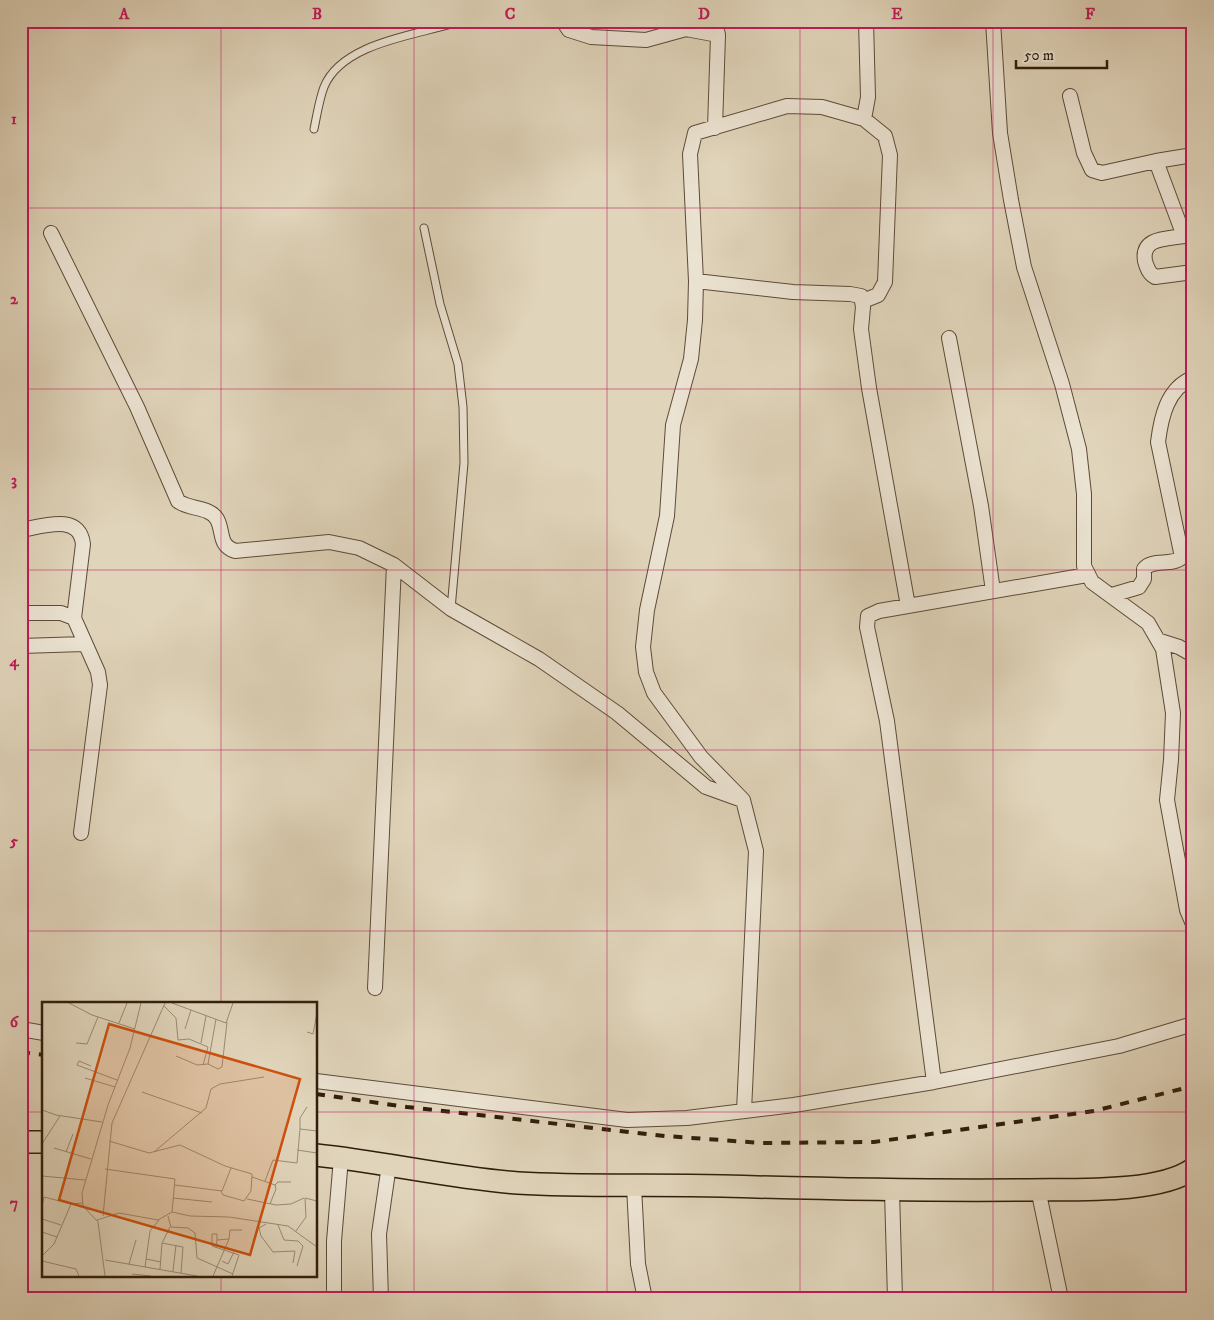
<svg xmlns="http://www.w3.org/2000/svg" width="1214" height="1320" font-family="'IM FELL DW Pica',serif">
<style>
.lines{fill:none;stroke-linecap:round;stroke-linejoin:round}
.service-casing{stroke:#5d4b38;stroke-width:9}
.minor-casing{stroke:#5d4b38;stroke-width:16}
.primary-casing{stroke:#311d0d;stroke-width:24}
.service{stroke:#ebe3d2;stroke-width:7}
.minor{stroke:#ebe3d2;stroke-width:14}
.primary{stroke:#e0d4ba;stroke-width:21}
.rail{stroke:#311d0d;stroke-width:4;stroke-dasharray:9 9;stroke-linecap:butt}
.grid{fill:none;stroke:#c2185b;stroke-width:1;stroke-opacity:0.55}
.inset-road{fill:none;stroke:#9a8b75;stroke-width:1}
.view{fill:#cd500c;fill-opacity:0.15;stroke:#cd500c;stroke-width:2.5}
.inset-edge{fill:none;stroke:#311d0d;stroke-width:2.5}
.neatline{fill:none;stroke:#c2185b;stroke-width:2}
.grid-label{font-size:16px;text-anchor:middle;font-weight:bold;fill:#c2185b}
</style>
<rect width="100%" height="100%" fill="#e0d4ba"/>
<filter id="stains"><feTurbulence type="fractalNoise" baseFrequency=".004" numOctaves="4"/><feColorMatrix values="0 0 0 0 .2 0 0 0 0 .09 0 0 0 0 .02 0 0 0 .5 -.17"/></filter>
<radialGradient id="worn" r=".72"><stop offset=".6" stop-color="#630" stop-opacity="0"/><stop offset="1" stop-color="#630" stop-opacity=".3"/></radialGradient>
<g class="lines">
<g class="service-casing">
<path id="service" d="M 314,129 C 317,115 319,100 324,87 C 341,45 409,36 448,25 L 453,21
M 424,228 L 440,304 L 458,364 L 463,407 L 464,463 L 451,609"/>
</g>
<g class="minor-casing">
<path id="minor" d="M 563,21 L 569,30 L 591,37 L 646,40 L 686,29 L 718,35
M 715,21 L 718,35 L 715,128
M 993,21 L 1000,133 L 1011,200 L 1024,267 L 1062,384 L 1079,449 L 1084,494 L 1084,566 L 1092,582 L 1148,623 L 1163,649 L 1173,713 L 1171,760 L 1167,800 L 1187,910 L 1193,924
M 1070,96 L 1084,153 L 1092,170 L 1102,173 L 1156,161 L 1184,236 L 1193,235
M 864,119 L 868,97 L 866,21
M 1156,161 L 1193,155
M 51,233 L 137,407 L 178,501 C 189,510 209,506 217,519 C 224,532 218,545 235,551 L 329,542 L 359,548 L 394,565 L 451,609 L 539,659 L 617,713 L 706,787 L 742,800
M 1184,236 C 1167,239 1141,237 1145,261 C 1147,268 1149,274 1155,277 L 1193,272
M 696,281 L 793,292 L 850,294 L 861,296 L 863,307 L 861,329 L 869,388 L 908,606
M 949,338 L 981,506 L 993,591
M 21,530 C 44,526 79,513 83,544 L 74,618
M 1112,595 L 1139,587 L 1144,579 L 1144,569 C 1153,558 1172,567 1182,557 L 1158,442 C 1161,418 1167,388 1193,378
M 21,613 L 61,613 L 74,618 L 98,672 L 100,685 L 81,833
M 1160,641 L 1179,647 L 1193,655
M 21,646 L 84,644
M 375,988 L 394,565
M 21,1029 L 44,1033
M 316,1081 L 627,1120 L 687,1118 L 794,1105 L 934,1082 L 1119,1046 L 1193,1024
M 934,1082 L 887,721 L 867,627 L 868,616 L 879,611 L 1087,575
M 744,1111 L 756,851 L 743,800 L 701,757 L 654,693 L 646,672 L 643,647 L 647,610 L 667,516 L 673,425 L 691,359 L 695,320 L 696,281 L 690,154 L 695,133 L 787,106 L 822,107 L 864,119 L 885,136 L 890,155 L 885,282 L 878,295 L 863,301
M 634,1186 L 638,1264 L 645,1299
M 1038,1189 L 1061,1299
M 892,1191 L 895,1299
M 334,1299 L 334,1241 L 341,1158
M 381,1299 L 379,1234 L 389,1165"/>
</g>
<g class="primary-casing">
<path id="primary" d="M 21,1142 L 44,1142
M 316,1155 C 384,1162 450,1178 518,1183 C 586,1187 654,1184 722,1186 C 824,1189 925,1191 1028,1190 C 1071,1189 1158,1194 1193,1169"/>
</g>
<use href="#service" class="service"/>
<use href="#minor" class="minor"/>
<use href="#primary" class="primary"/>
<path class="rail" d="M 21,1052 L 44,1055
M 316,1094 L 407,1107 L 665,1136 L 762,1143 L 874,1142 L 1094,1111 L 1193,1086"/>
</g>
<path class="grid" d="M 221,21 L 221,1004M 414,21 L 414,1299M 607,21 L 607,1299M 800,21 L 800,1299M 993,21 L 993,1299M 21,208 L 1193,208M 21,389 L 1193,389M 21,570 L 1193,570M 21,750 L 1193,750M 21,931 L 1193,931M 21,1112 L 44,1112M 316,1112 L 1193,1112M 221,1276 L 221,1299"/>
<g transform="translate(42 1002)">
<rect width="275" height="275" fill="#e0d4ba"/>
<path class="inset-road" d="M 27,1 L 50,13 L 93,27M 130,1 L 184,21 L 191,1M 122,4 L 134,16 L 136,38 L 147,37 L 166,45 L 161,63M 77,21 L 85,1M 143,27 L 149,8M 265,30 L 271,32 L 275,11M 34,41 L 45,42 L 56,15M 159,41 L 164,14M 134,54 L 155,63 L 166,62 L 174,17M 166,62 L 176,67 L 180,65 L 185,20M 49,64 L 37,59 L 35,63 L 75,78M 43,76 L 73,85M 100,90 L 160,111M 0,108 L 14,113 L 60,120M 258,127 L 258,116 L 265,105M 67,139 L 107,151 L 138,143 L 183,164 L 210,172 L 209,189 L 202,199 L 181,193 L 179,189M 0,142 L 18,114M 12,146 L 49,157M 255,148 L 275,151M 24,150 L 31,132M 112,150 L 164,106 L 169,87 L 178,82 L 222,75M 63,167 L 133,177 L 130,210M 0,174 L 43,178M 210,175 L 233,183 L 234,187 L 228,202M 223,179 L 231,158 L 255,161 L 258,127 L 275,129M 133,183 L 180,189 L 189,166M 233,183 L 236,180 L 249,180M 131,196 L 170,200M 205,197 L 234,203 L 249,202 L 262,196M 0,204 L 2,195 L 29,202M 61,214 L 70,121 L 123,1M 126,214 L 129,225 L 146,226 L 153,231 L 155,256 L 191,272M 0,217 L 19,223M 55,218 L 77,211 L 116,218 L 130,210 L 148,214 L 187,215 L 246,224 L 275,245M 224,222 L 217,226 L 219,234 L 231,250 L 253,249 L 251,261M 236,223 L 242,238 L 256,239 L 261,244 L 255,264M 254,229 L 264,215 L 263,196 L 275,199M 0,230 L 15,235M 175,238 L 175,232 L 170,232 L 170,244 L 197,253 L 190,274M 120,241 L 141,245 L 139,271M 174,246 L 175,238 L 187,237 L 188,228 L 200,228M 0,254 L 12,242 L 29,202 L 40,201M 104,257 L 119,260M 63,258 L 155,274M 0,259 L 34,267 L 37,274M 180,259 L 186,262 L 192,250M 87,262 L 94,238M 103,265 L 108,229 L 117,218M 118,267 L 120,241 L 128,225M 131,269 L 134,243M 90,272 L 109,274M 63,274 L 56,220 L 41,204 L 40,191 L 66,103 L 88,46 L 99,1M 171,274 L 187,237"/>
<path class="view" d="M 67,22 L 258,77 L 208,253 L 17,198 Z"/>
<rect width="275" height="275" class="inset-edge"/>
</g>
<rect width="1214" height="1320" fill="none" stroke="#e0d4ba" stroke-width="55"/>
<path d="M1016 60v8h91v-8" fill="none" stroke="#311d0d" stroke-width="2.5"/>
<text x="1024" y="60" font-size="15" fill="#311d0d" stroke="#ebe3d2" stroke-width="4" paint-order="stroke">50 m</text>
<rect x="28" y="28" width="1158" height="1264" class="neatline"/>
<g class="grid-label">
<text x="124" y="19">A</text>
<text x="317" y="19">B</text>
<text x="510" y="19">C</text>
<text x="704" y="19">D</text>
<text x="897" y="19">E</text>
<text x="1090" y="19">F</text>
<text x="14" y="124">1</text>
<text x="14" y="304">2</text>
<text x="14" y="485">3</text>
<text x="14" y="666">4</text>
<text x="14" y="846">5</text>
<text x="14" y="1027">6</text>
<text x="14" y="1208">7</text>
</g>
<rect width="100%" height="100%" filter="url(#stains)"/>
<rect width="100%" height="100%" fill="url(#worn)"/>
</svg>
